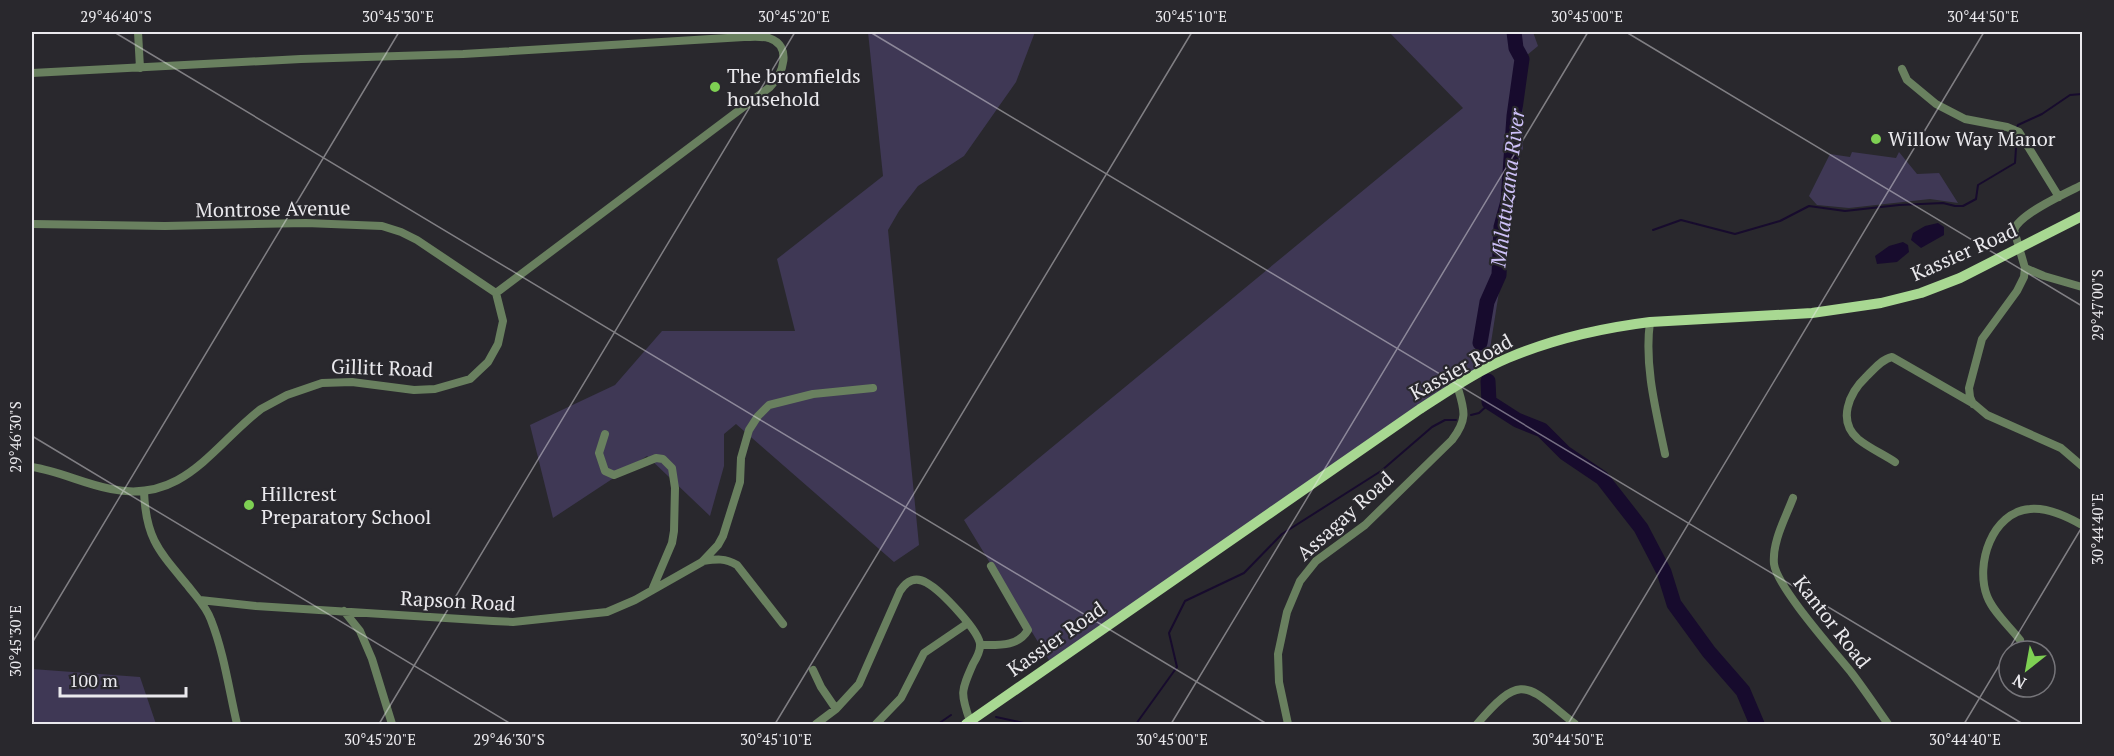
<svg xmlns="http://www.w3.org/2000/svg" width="2114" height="756" font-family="'PT Serif',serif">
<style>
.green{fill:#3f3855}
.water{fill:#170b2d}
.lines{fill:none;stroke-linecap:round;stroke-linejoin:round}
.stream{stroke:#170b2d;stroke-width:2}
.river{stroke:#170b2d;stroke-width:15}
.minor{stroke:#69805f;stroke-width:8}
.major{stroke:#a8d892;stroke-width:10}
.ticks{fill:none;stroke:#eae9ed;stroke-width:1.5;stroke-opacity:0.45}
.poi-dot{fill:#7ed053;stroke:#29282d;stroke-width:2}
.labels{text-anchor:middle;stroke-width:4.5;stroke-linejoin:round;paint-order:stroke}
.poi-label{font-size:20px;fill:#eae9ed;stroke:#29282d;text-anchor:start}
.street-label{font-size:20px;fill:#eae9ed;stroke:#29282d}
.water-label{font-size:21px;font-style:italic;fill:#cdc0f7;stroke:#29282d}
.neatline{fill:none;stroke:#eae9ed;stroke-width:2}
.ticks-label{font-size:15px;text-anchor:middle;fill:#eae9ed}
</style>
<rect width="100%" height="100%" fill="#29282d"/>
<path class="green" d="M 868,32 L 1035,32 L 1016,82 L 964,156 L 918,186 L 899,211 L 888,230 L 919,545 L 894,562 L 736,424 L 724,434 L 724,466 L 710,516 L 647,456 L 553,518 L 530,425 L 615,385 L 662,331 L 795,331 L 777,259 L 883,176 Z
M 1389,32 L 1533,32 L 1538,46 L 1522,59 L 1523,149 L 1521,152 L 1487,368 L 1052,665 L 964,520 L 1463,108 Z
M 1852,152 L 1896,158 L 1899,152 L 1917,174 L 1939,173 L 1958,203 L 1930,199 L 1849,208 L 1817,205 L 1809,196 L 1830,154 L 1850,157 Z
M 32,669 L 140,677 L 156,724 L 32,724 Z"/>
<path class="water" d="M 1938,223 L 1944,227 L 1944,235 L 1921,248 L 1911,240 L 1913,233 L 1925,226 Z
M 1903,242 L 1908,245 L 1909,252 L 1897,262 L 1877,264 L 1875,256 L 1889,246 Z"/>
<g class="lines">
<path class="stream" d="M 2017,127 L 2018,125 L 2042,114 L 2070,95 L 2082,94
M 1653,230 L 1681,220 L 1735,234 L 1780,221 L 1809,206 L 1845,211 L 1899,205 L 1943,203 L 1955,206 L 1963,206 L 1976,199 L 1978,185 L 2015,163 L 2017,133
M 1499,255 L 1507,254
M 1471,415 L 1479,413 L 1490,403
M 996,717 L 1028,724
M 938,724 L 951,715
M 1136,724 L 1177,667 L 1169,633 L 1185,601 L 1244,573 L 1282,534 L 1381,471 L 1432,427 L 1445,420 L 1456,420"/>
<path class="river" d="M 1480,343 L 1487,302 L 1499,275 L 1501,227 L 1508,201 L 1514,116 L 1522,59 L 1516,48 L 1514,32
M 1488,381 L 1489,402 L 1517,420 L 1542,430 L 1565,453 L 1602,478 L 1641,528 L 1664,572 L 1674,604 L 1709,652 L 1743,691 L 1757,724"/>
<path class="minor" d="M 138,32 L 140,68
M 1902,69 L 1907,80 L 1936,104 L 1965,119 L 2007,127 L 2019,132 L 2059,197
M 32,73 L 301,59 L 463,54 L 744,37 C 752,37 761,36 769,38 C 793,46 783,74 770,87 L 496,293
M 32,224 L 165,226 L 306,223 L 382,226 L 401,232 L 417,240 L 496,293
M 2025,268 L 2044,276 L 2082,287
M 1650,322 C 1644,365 1656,411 1665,454
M 1973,404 L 1970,397 L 1969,388 L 1982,339 L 2017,291 L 2024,277 L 2025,268 L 2014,230 C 2019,214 2066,193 2082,185
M 605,434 L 599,453 L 605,471 L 614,475 L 656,458 L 663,459 L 672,468 L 675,488 L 674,531 L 672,543 L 652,590
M 1895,462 C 1883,454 1869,448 1858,439 C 1837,421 1849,393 1866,377 C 1873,370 1882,359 1892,357 L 1974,404 L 1987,415 L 2061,448 L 2082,466
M 32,467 C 59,471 84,484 111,489 C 183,504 212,447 261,409 L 287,395 L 322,383 L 352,382 L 414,390 L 435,389 L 470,379 L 488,362 L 498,344 L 503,321 L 496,293
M 144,492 C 146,539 159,551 188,586 C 197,598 206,606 211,620 C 224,653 229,690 237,724
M 1793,498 C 1785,519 1772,542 1774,564 C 1777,587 1834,651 1851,672 C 1864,689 1876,707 1888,724
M 703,561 C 717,559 725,558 737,565 L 783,624
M 200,600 L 256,606 L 493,621 L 513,622 L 607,612 L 635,600 L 702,562 L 718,545 L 723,536 L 740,482 L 741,458 L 749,430 L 758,416 L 769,405 L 813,394 L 873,388
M 344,611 L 360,631 L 372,659 L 392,724
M 2020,640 C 2009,626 1993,612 1987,596 C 1975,564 1992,512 2030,509 C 2047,507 2068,517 2082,525
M 981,645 C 998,645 1018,647 1028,630 L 991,566
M 813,670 L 821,687 L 836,709
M 816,724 L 836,709 L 859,684 L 900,591 C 907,580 916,576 927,583 C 940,590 982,633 980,646 C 980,652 976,659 973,664 C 961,691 960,693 970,721
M 876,724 L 901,698 L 924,653 L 968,623
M 1288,724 L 1279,682 L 1278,654 L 1287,612 L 1300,581 L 1316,561 L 1365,525 L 1452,440 C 1469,418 1464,409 1457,385
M 1477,724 C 1523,670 1527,686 1575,724"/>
<path class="major" d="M 966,724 L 1420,409 C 1448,391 1477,371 1508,358 C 1553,339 1602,328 1650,322 L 1812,313 L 1881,303 L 1921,293 L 1960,278 L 2082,216"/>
</g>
<path class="ticks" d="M 114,32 L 1267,724M 870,32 L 2023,724M 1626,32 L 2082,306M 32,436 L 511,724M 32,643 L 399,32M 379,724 L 795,32M 775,724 L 1192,32M 1171,724 L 1588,32M 1568,724 L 1984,32M 1964,724 L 2082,527"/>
<g class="poi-dot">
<circle cx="715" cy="87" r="6"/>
<circle cx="1876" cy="139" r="6"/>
<circle cx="249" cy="505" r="6"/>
</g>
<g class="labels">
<g class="poi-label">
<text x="727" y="83">The bromfields<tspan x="727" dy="23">household</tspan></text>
<text x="1888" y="146">Willow Way Manor</text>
<text x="261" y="501">Hillcrest<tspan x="261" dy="23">Preparatory School</tspan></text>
</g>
<g class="street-label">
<text transform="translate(273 209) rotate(-1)" y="7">Montrose Avenue</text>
<text transform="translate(1964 252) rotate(-24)" y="7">Kassier Road</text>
<text transform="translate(1461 367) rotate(-29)" y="7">Kassier Road</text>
<text transform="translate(382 368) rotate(2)" y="7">Gillitt Road</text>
<text transform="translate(1345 516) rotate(-42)" y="7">Assagay Road</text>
<text transform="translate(458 601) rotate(3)" y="7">Rapson Road</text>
<text transform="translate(1832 622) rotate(52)" y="7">Kantor Road</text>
<text transform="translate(1056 639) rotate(-35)" y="7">Kassier Road</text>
</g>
<g class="water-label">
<text transform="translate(1508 188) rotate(-83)" y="7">Mhlatuzana River</text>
</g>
</g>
<rect width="2114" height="756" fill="none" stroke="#29282d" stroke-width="66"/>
<g transform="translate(2027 669) rotate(211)"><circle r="28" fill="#29282d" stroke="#76757a" stroke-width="1.5"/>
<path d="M0-4.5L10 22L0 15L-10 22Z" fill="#7ed053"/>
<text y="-9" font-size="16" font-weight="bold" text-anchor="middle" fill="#eae9ed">N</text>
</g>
<path d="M60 687v9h126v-9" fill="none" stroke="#eae9ed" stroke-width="3"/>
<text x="69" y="687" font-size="18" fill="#eae9ed" stroke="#29282d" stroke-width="4.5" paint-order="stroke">100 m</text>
<rect x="33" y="33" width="2048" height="690" class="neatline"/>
<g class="ticks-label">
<text x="116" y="22">29°46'40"S</text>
<text x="398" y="22">30°45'30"E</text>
<text x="794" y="22">30°45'20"E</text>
<text x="1191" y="22">30°45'10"E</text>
<text x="1587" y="22">30°45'00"E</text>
<text x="1983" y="22">30°44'50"E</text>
<text transform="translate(2098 305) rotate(-90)" y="5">29°47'00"S</text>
<text transform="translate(16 437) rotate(-90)" y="5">29°46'30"S</text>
<text transform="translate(2098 529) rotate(-90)" y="5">30°44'40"E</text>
<text transform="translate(16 641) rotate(-90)" y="5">30°45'30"E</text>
<text x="380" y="745">30°45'20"E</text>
<text x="509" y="745">29°46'30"S</text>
<text x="776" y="745">30°45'10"E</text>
<text x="1172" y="745">30°45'00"E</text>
<text x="1568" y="745">30°44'50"E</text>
<text x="1965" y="745">30°44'40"E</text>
</g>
</svg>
